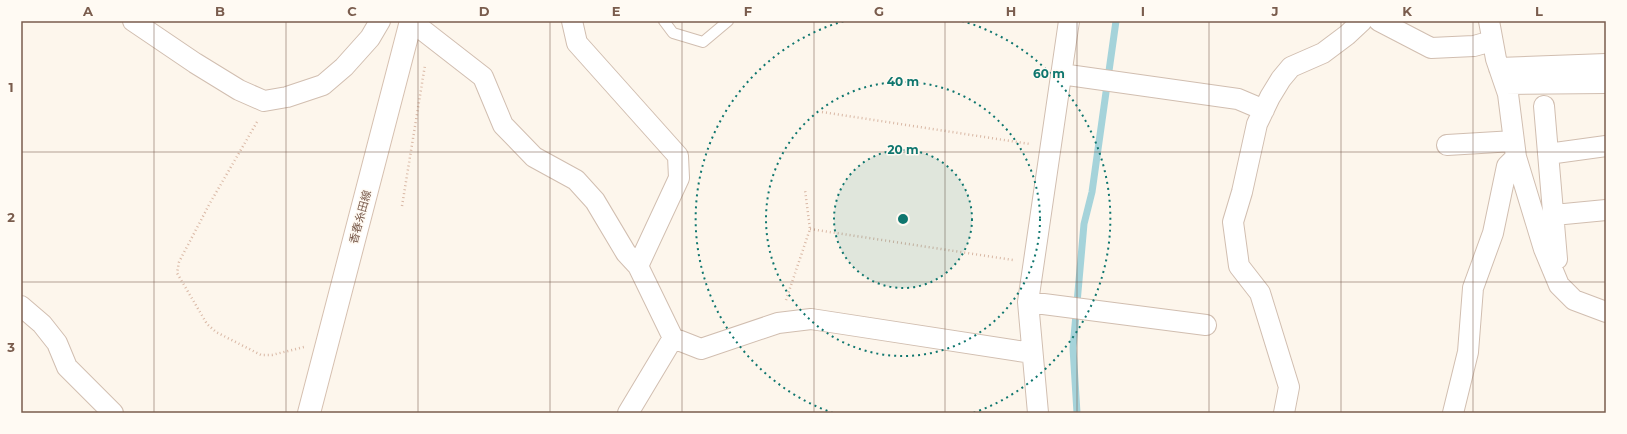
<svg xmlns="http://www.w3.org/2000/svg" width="1627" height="434" font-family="Montserrat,'Noto Sans JP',sans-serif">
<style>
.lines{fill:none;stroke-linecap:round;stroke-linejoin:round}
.stream{stroke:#a5d3da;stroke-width:7}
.lane-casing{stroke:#d1beb0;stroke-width:12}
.street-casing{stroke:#d1beb0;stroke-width:22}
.secondary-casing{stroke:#d6c0b0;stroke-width:24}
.path{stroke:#d9b8a5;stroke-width:2.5;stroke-dasharray:1 3;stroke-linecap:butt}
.lane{stroke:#fff;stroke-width:10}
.street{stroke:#fff;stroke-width:20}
.secondary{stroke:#fff;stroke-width:22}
.grid{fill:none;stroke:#7a5c4d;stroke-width:1;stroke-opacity:0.55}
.ring{fill:none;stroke:#0f766e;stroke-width:2;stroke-dasharray:2 4}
.labels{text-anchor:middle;stroke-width:3;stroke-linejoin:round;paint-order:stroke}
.street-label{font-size:11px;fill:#7a5c4d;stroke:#fffaf3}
.centre{fill:#0f766e;stroke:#fffaf3;stroke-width:2}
.ring-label{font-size:12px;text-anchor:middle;font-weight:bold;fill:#0f766e;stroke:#fffaf3;stroke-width:3;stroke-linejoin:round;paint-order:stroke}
.neatline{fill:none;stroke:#7a5c4d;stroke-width:1.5}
.grid-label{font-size:13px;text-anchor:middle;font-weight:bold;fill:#7a5c4d}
</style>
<rect width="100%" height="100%" fill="#fdf6ec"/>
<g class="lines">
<path class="stream" d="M 1077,413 L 1073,348 L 1084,224 L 1092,192 L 1116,21"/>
<g class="lane-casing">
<path id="lane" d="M 664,21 L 673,33 L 703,42 L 728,21"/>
</g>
<g class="street-casing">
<path id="street" d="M 133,21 L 195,63 L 239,90 L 264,101 L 287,97 L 323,85 L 344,67 L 370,38 L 380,21
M 411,21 L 483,77 L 503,125 L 534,157 L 576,180 L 595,201 L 626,253 L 638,266 L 673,338 L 701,349 L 778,323 L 811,319 L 1032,353
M 572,21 L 577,43 L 678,156 L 679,178 L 638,266
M 1379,21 L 1431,48 L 1474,46 L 1492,41
M 1489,21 L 1496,59 L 1508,94 L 1516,157 L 1544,249 L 1559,285 L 1574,300 L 1606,312
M 1499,68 L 1606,64
M 1061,74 L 1238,99 L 1264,110
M 1505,84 L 1606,83
M 1544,106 L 1557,259 L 1552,263
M 1447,145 L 1514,141
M 1548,154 L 1606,146
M 1554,215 L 1606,210
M 1028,302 L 1206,325
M 21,306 L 42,324 L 57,343 L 67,367 L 113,413
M 628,413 L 673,338
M 1038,413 L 1028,302 L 1069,21
M 1284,413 L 1289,387 L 1260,293 L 1239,266 L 1233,222 L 1242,192 L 1257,124 L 1270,97 L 1281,79 L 1291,67 L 1323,53 L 1347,35 L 1362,21
M 1453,413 L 1468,352 L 1473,288 L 1493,233 L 1507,166 L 1516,157"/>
</g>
<g class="secondary-casing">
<path id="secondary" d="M 309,413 L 411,21"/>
</g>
<path class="path" d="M 822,112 L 1030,144
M 257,122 L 210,203 L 179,262 L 177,273 L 207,324 L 216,332 L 261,355 L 272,355 L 304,347
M 402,206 L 425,65
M 810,229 L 1013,260
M 786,300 L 810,229 L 805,190"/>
<use href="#lane" class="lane"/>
<use href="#street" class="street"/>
<use href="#secondary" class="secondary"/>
</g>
<path class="grid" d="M 154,21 L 154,413M 286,21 L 286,413M 418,21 L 418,413M 550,21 L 550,413M 682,21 L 682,413M 814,21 L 814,413M 945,21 L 945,413M 1077,21 L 1077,413M 1209,21 L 1209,413M 1341,21 L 1341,413M 1473,21 L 1473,413M 21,152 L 1606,152M 21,282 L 1606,282"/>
<circle cx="903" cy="219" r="69" fill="#0f766e" fill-opacity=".12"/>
<g class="ring">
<circle cx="903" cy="219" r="69"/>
<circle cx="903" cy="219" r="137"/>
<path d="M833 413A206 206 0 0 1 844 21M962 21A206 206 0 0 1 973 413"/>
</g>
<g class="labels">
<g class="street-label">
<text transform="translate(360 217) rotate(-75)" y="4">香春糸田線</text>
</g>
</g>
<circle cx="903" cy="219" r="6" class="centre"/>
<g class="ring-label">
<text x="1049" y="78">60 m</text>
<text x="903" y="86">40 m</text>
<text x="903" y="154">20 m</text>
</g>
<rect width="1627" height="434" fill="none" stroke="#fffaf3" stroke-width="44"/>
<rect x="22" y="22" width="1583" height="390" class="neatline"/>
<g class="grid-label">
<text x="88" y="16">A</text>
<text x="220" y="16">B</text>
<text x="352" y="16">C</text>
<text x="484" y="16">D</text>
<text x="616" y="16">E</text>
<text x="748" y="16">F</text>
<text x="879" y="16">G</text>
<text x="1011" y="16">H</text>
<text x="1143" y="16">I</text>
<text x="1275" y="16">J</text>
<text x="1407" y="16">K</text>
<text x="1539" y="16">L</text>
<text x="11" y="92">1</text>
<text x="11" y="222">2</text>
<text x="11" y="352">3</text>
</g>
</svg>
